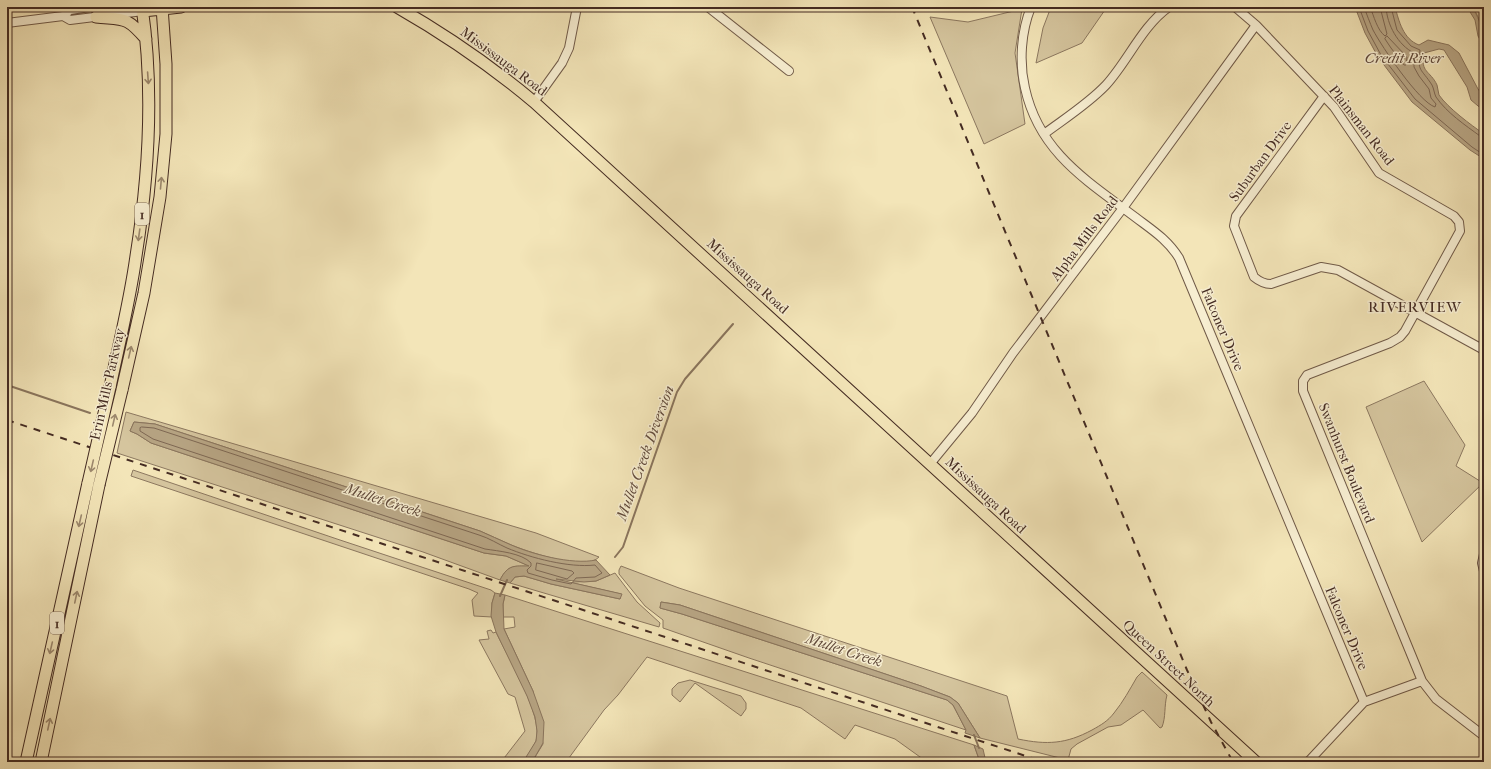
<svg xmlns="http://www.w3.org/2000/svg" width="1491" height="769" font-family="'IM FELL French Canon',serif">
<style>
.green{fill:#d5c59e;stroke:#8c7860}
.water{fill:#b8a685;stroke:#8a755d}
.lines{fill:none;stroke-linecap:round;stroke-linejoin:round}
.shore{stroke:#7e6854;stroke-width:1}
.stream{stroke:#8a755d;stroke-width:2}
.minor-casing{stroke:#705a48;stroke-width:10}
.major-casing{stroke:#442b22;stroke-width:13}
.minor{stroke:#f7eed1;stroke-width:8}
.major{stroke:#f3e5b8;stroke-width:11}
.rail{stroke:#442b22;stroke-width:2;stroke-dasharray:7 7;stroke-linecap:butt}
.major-bridge-casing{stroke:#442b22;stroke-width:13;stroke-linecap:butt}
.major-bridge{stroke:#f3e5b8;stroke-width:11}
.oneway{stroke:#9c886d}
.labels{text-anchor:middle;stroke-width:3;stroke-linejoin:round;paint-order:stroke}
.shield{fill:#f7eed1;stroke:#7a6656;stroke-width:1}
.shield-label{font-size:13px;font-weight:bold;fill:#442b22}
.street-label{font-size:14px;fill:#442b22;stroke:#f7eed1}
.water-label{font-size:15px;font-style:italic;fill:#614a3b;stroke:#f7eed1}
.neighbourhood-label{font-size:15px;letter-spacing:1px;fill:#442b22;stroke:#f7eed1}
</style>
<rect width="100%" height="100%" fill="#f3e5b8"/>
<filter id="stains"><feTurbulence type="fractalNoise" baseFrequency=".005" numOctaves="4"/><feColorMatrix values="0 0 0 0 .2 0 0 0 0 .09 0 0 0 0 .02 0 0 0 .5 -.17"/></filter>
<radialGradient id="worn" r=".72"><stop offset=".6" stop-color="#630" stop-opacity="0"/><stop offset="1" stop-color="#630" stop-opacity=".3"/></radialGradient>
<path class="green" d="M 1051,7 L 1107,7 L 1082,43 L 1036,63 L 1043,28 Z
M 1473,7 L 1484,7 L 1484,34 L 1480,21 Z
M 1022,9 L 1015,53 L 1025,124 L 984,144 L 930,17 L 968,22 Z
M 1424,381 L 1465,445 L 1456,466 L 1483,483 L 1422,542 L 1366,407 Z
M 126,412 L 536,533 L 599,557 C 586,572 525,551 509,544 C 499,540 490,535 480,531 L 155,424 L 134,422 L 130,431 L 137,434 L 151,443 L 484,553 L 506,556 L 529,566 C 515,567 509,563 500,580 L 423,552 L 117,453 Z
M 133,470 L 337,539 L 491,590 L 495,593 L 492,603 L 492,617 L 474,616 L 472,600 L 478,593 L 469,589 L 131,476 Z
M 621,566 L 679,588 L 1007,696 L 1018,739 C 1047,745 1066,744 1092,730 C 1101,725 1108,721 1114,713 C 1123,702 1130,689 1137,677 L 1142,672 L 1167,695 C 1164,706 1166,717 1162,727 L 1160,728 L 1143,710 L 1121,725 L 1108,727 L 1077,744 L 1071,749 L 1068,760 L 980,738 L 958,703 L 950,697 L 921,686 L 680,605 L 661,602 L 660,608 L 682,614 L 947,700 L 953,705 L 966,730 L 749,658 L 663,628 L 663,620 L 645,606 L 619,574 L 619,570 Z
M 615,573 L 637,602 L 660,623 L 659,627 L 510,583 L 515,577 L 524,576 L 551,584 L 620,599 L 621,594 L 573,583 L 573,582 L 596,581 Z
M 505,595 L 974,745 L 980,762 L 927,762 L 895,739 L 855,725 L 845,739 L 801,708 L 647,657 L 618,695 L 604,710 L 566,762 L 532,762 L 543,744 L 533,691 L 504,629 L 515,627 L 514,617 L 503,617 L 503,604 Z
M 491,630 L 493,633 L 496,632 C 507,656 544,716 536,741 C 533,748 527,756 523,762 L 501,762 L 525,731 L 515,697 L 508,694 L 479,640 L 489,639 L 487,631 Z
M 690,680 L 741,696 L 746,703 L 746,709 L 741,716 L 695,683 L 680,702 L 672,695 L 672,689 L 678,683 Z"/>
<path class="water" d="M 1355,7 L 1395,7 C 1399,21 1403,39 1419,45 L 1428,40 L 1449,45 L 1459,53 L 1478,89 L 1484,97 L 1484,111 L 1471,100 L 1467,87 L 1444,50 L 1439,49 L 1424,53 C 1420,73 1430,70 1437,85 C 1438,88 1438,92 1439,95 C 1448,108 1471,125 1484,134 L 1484,159 L 1470,150 L 1412,102 L 1378,57 L 1365,33 Z
M 1467,7 L 1473,7 C 1480,23 1484,29 1484,47 L 1478,36 L 1475,20 Z
M 134,422 L 155,424 L 480,531 C 490,535 499,540 509,544 C 531,554 572,565 596,560 L 610,575 L 596,581 L 584,582 L 556,579 L 622,594 L 620,599 L 551,584 L 524,576 L 515,577 L 510,583 L 500,580 C 508,564 515,566 529,566 L 506,556 L 484,553 L 151,443 L 137,434 L 130,431 Z
M 495,593 L 505,595 L 503,604 L 504,629 L 533,691 L 544,722 L 543,743 L 532,762 L 523,762 L 536,741 L 537,731 L 535,717 L 527,696 L 496,632 L 491,616 L 492,603 Z
M 661,602 L 680,605 L 921,686 L 950,697 L 958,703 L 980,738 L 965,733 L 966,730 L 953,705 L 947,700 L 682,614 L 660,608 Z
M 974,745 L 983,749 L 986,762 L 980,762 Z"/>
<g class="lines">
<path class="shore" d="M 1359,7 L 1368,31 L 1381,55 L 1415,99 L 1472,147 L 1484,155
M 1364,7 C 1367,15 1370,23 1373,30 C 1382,47 1419,102 1435,107 L 1436,104 L 1431,98 L 1429,89 L 1419,76 L 1414,67 L 1414,53 C 1398,45 1387,25 1386,7
M 1370,7 C 1374,16 1377,30 1385,36 L 1387,34 L 1380,7
M 1391,7 L 1397,30 L 1411,46 L 1420,50 C 1417,72 1421,68 1432,85 C 1434,89 1434,93 1436,97 C 1447,113 1465,125 1480,136 L 1484,137
M 1387,36 L 1407,57 L 1406,65 L 1404,65 L 1391,48 L 1385,39 Z
M 142,427 L 154,428 L 479,535 C 489,538 498,544 507,548 C 531,558 569,568 595,565 L 602,573 L 595,577 L 576,578 L 571,584 L 552,580 L 528,573 L 527,570 L 531,566 L 531,563 C 522,553 498,551 485,549 L 153,439 L 140,431 L 140,428 Z
M 537,563 L 572,571 L 574,573 L 567,579 L 536,570 Z"/>
<path class="stream" d="M 7,385 L 90,413
M 615,557 L 623,547 L 677,392 L 685,379 L 733,324
M 500,596 L 507,580
M 974,735 L 979,748"/>
<g class="minor-casing">
<path id="minor" d="M 708,7 L 789,71
M 1031,7 C 1021,32 1019,62 1025,88 C 1039,152 1086,180 1135,217 C 1152,230 1167,239 1179,258 L 1364,702
M 1235,7 L 1256,25 L 1334,107 L 1379,173 L 1454,216 L 1459,222 L 1460,231 L 1405,331 L 1400,337 L 1390,343 L 1307,375 L 1303,381 L 1303,391 L 1422,681 L 1436,699 L 1484,736
M 63,16 L 70,10 L 90,7
M 7,23 L 63,16 L 70,20 L 143,11
M 1324,96 L 1236,216 L 1234,226 L 1254,277 C 1260,282 1264,284 1271,284 L 1321,267 L 1338,270 L 1484,350
M 534,102 L 562,63 L 569,48 L 577,7
M 1044,134 C 1064,119 1088,104 1106,85 C 1128,61 1142,26 1169,7
M 930,464 L 972,413 L 1013,353 L 1123,208 L 1256,25
M 1484,554 L 1482,563 L 1484,571
M 1308,762 L 1364,702 L 1422,681"/>
</g>
<g class="major-casing">
<path id="major" d="M 397,7 C 446,35 491,66 534,102 L 1256,762
M 143,11 L 181,7
M 96,17 C 125,20 126,16 146,39
M 110,387 C 119,344 130,300 136,256 C 149,174 154,89 142,7
M 122,390 L 144,293 L 160,197 L 166,134 L 166,64 L 162,7
M 26,762 L 88,483
M 41,762 L 99,485"/>
</g>
<use href="#minor" class="minor"/>
<use href="#major" class="major"/>
<path class="rail" d="M 912,7 L 1187,670 L 1211,722 L 1233,762
M 7,420 L 1044,762"/>
<g class="major-bridge-casing">
<path id="major-bridge" d="M 88,483 L 110,387
M 99,485 L 122,390"/>
</g>
<use href="#major-bridge" class="major-bridge"/>
</g>
<defs><path id="oneway-shaft" d="M-6 0H5M1.5-3L5.5 0L1.5 3" fill="none" stroke-width="1.6" stroke-linecap="round" stroke-linejoin="round"/></defs>
<g class="oneway">
<use href="#oneway-shaft" transform="translate(148 78) rotate(86)"/>
<use href="#oneway-shaft" transform="translate(161 183) rotate(-85)"/>
<use href="#oneway-shaft" transform="translate(139 235) rotate(98)"/>
<use href="#oneway-shaft" transform="translate(130 352) rotate(-77)"/>
<use href="#oneway-shaft" transform="translate(114 420) rotate(-77)"/>
<use href="#oneway-shaft" transform="translate(92 466) rotate(103)"/>
<use href="#oneway-shaft" transform="translate(80 521) rotate(103)"/>
<use href="#oneway-shaft" transform="translate(76 597) rotate(-78)"/>
<use href="#oneway-shaft" transform="translate(51 648) rotate(103)"/>
<use href="#oneway-shaft" transform="translate(49 724) rotate(-78)"/>
</g>
<g class="labels">
<g class="shield">
<rect x="135" y="203" width="14" height="22" rx="3"/>
<rect x="50" y="612" width="14" height="22" rx="3"/>
</g>
<g class="shield-label">
<text x="142" y="219">1</text>
<text x="57" y="628">1</text>
</g>
<g class="street-label">
<text transform="translate(504 61) rotate(37)" y="5">Mississauga Road</text>
<text transform="translate(1362 125) rotate(52)" y="5">Plainsman Road</text>
<text transform="translate(1260 161) rotate(-54)" y="5">Suburban Drive</text>
<text transform="translate(1084 238) rotate(-53)" y="5">Alpha Mills Road</text>
<text transform="translate(748 276) rotate(42)" y="5">Mississauga Road</text>
<text transform="translate(1223 329) rotate(67)" y="5">Falconer Drive</text>
<text transform="translate(107 384) rotate(-77)" y="5">Erin Mills Parkway</text>
<text transform="translate(1347 463) rotate(68)" y="5">Swanhurst Boulevard</text>
<text transform="translate(986 495) rotate(43)" y="5">Mississauga Road</text>
<text transform="translate(1347 628) rotate(67)" y="5">Falconer Drive</text>
<text transform="translate(1169 663) rotate(43)" y="5">Queen Street North</text>
</g>
<g class="water-label">
<text x="1404" y="63">Credit River</text>
<text transform="translate(645 453) rotate(-70)" y="5">Mullet Creek Diversion</text>
<text transform="translate(383 500) rotate(18)" y="5">Mullet Creek</text>
<text transform="translate(844 650) rotate(18)" y="5">Mullet Creek</text>
</g>
<g class="neighbourhood-label">
<text x="1415" y="312">RIVERVIEW</text>
</g>
</g>
<rect width="1491" height="769" fill="none" stroke="#f3e5b8" stroke-width="24"/>
<rect x="8" y="8" width="1475" height="753" fill="none" stroke="#442b22" stroke-width="2"/>
<rect x="12" y="12" width="1467" height="745" fill="none" stroke="#442b22"/>
<rect width="100%" height="100%" filter="url(#stains)"/>
<rect width="100%" height="100%" fill="url(#worn)"/>
</svg>
